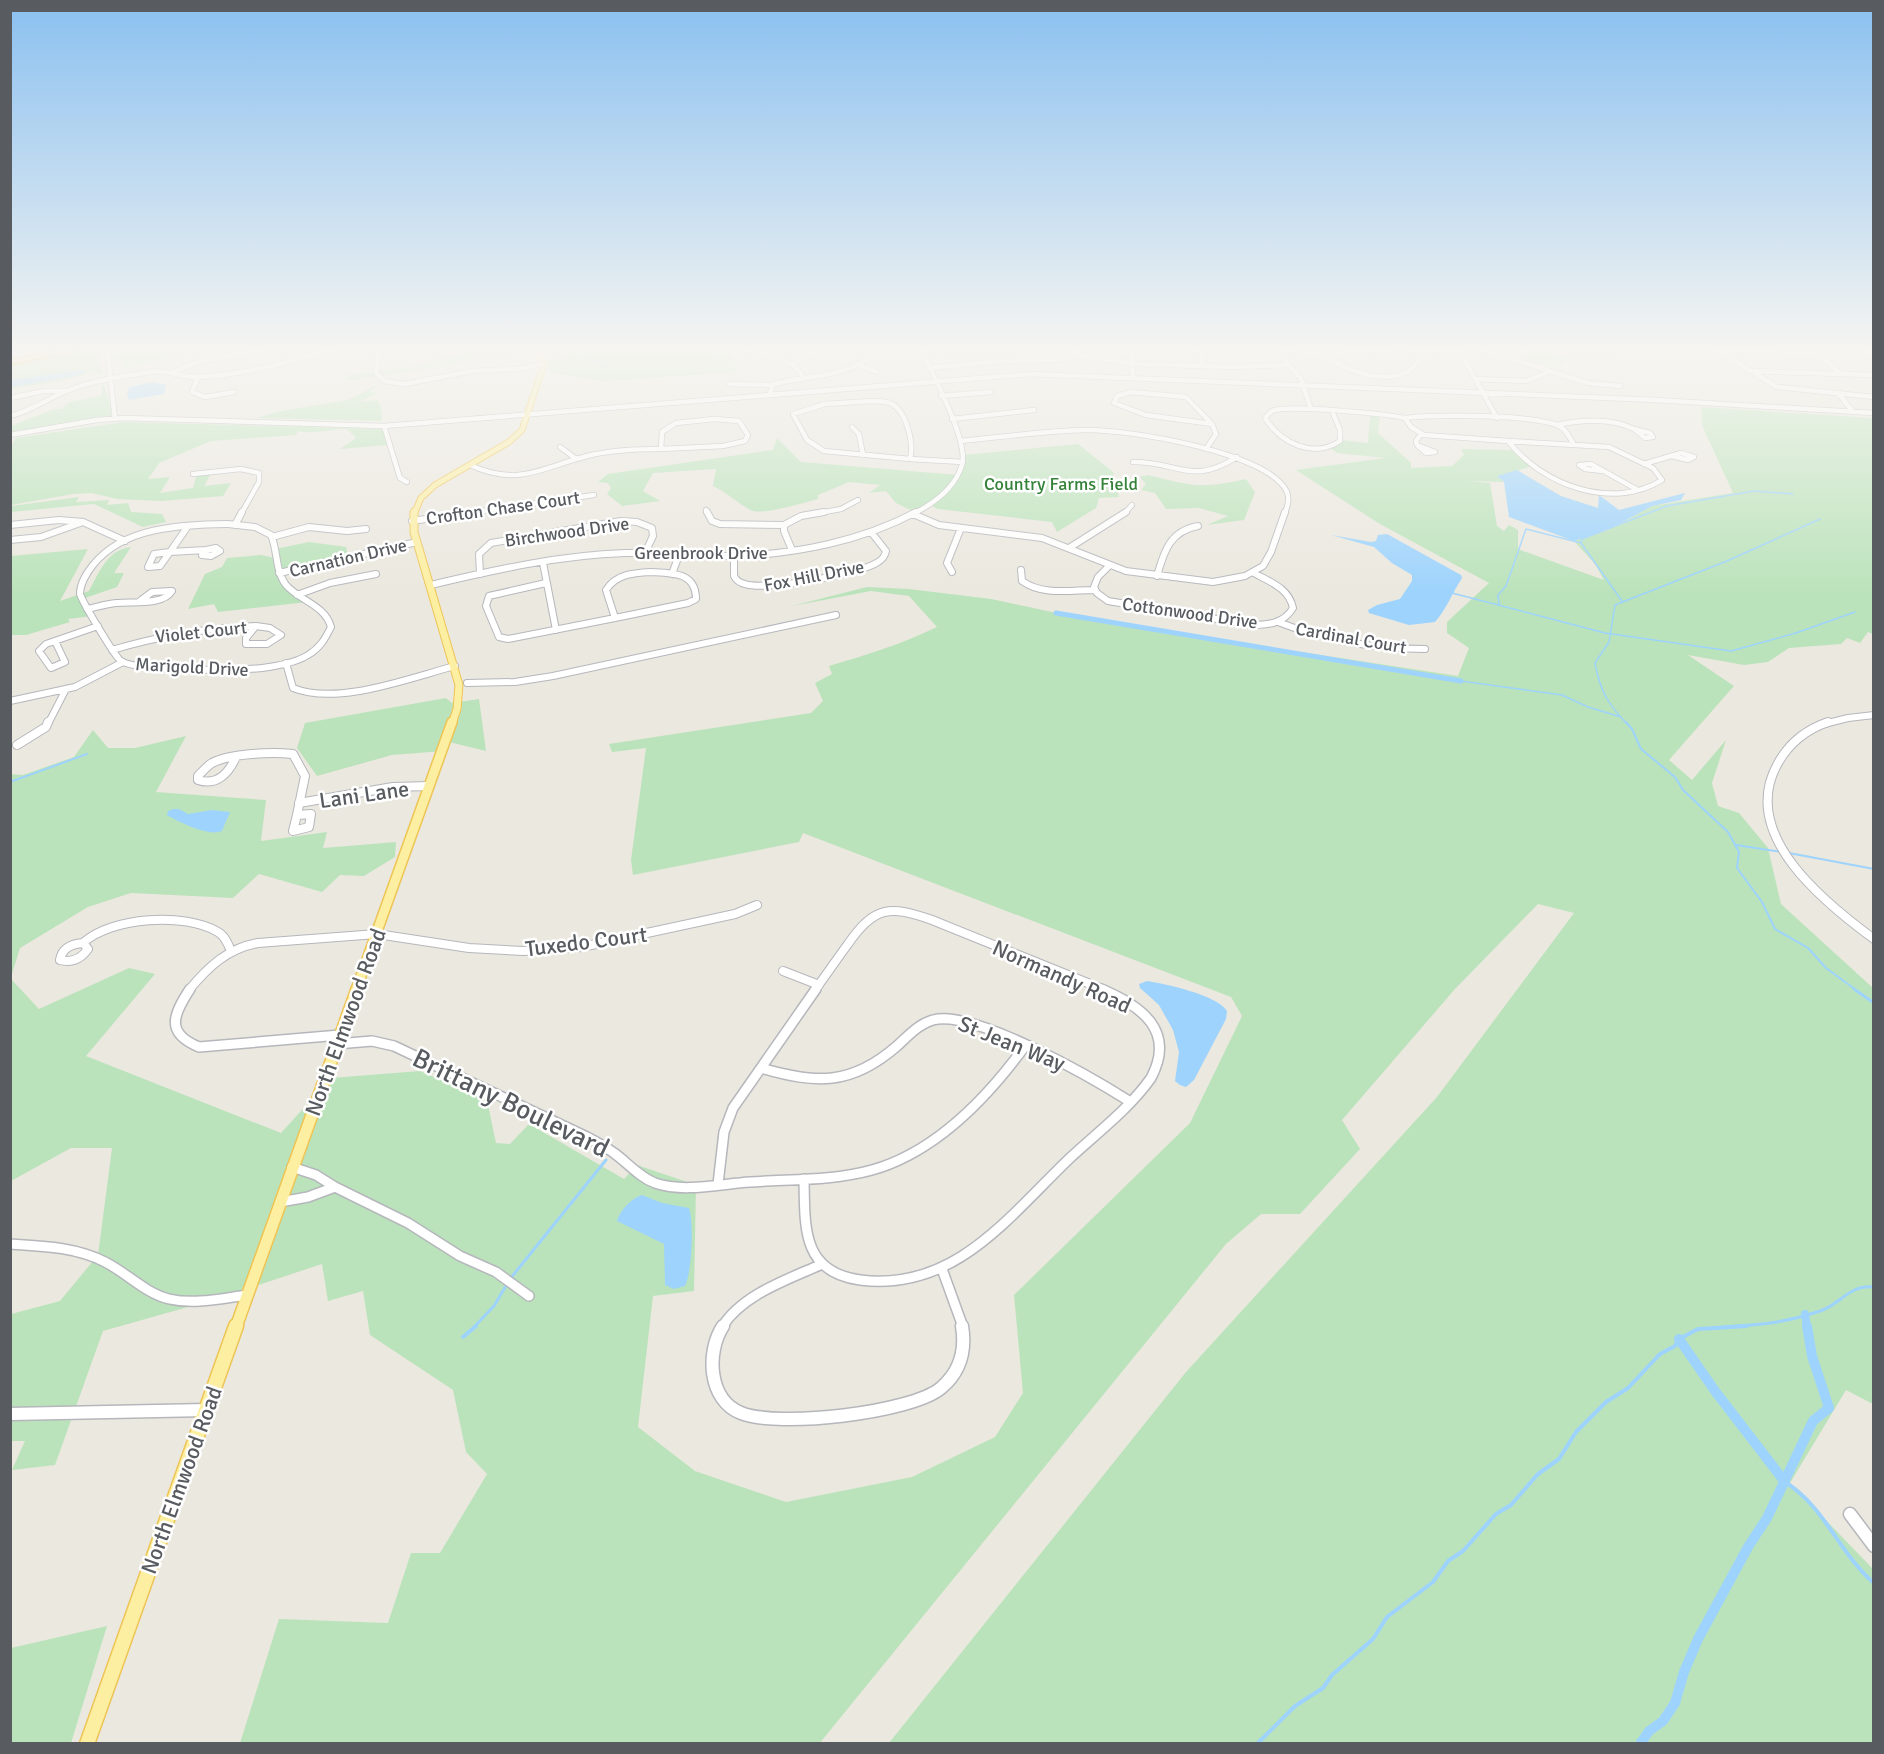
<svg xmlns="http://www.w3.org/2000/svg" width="1884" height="1754" font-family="Signika,sans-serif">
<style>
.green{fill:#bbe3bb}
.water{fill:#9dd3fd}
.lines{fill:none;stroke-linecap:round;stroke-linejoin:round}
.stream-far3{stroke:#9dd3fd;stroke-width:1.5}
.stream-far2{stroke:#9dd3fd;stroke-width:2}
.stream-far1{stroke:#9dd3fd;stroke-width:3}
.stream{stroke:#9dd3fd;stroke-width:4}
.canal-far2{stroke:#9dd3fd;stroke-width:5}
.canal-far1{stroke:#9dd3fd;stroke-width:8}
.canal{stroke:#9dd3fd;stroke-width:10}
.minor-far4-casing{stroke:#b5b7bc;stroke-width:6}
.minor-far3-casing{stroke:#b5b7bc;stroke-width:8}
.minor-far2-casing{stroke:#b5b7bc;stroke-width:10}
.minor-far1-casing{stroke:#b5b7bc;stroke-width:12}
.minor-casing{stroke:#b5b7bc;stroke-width:15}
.major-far4-casing{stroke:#eec455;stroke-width:7}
.major-far3-casing{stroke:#eec455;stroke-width:9}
.major-far2-casing{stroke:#eec455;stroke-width:12}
.major-far1-casing{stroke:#eec455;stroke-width:14}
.major-casing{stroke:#eec455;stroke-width:17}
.highway-casing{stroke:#e6a004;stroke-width:4}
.minor-far4{stroke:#fff;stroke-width:4.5}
.minor-far3{stroke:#fff;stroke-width:6}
.minor-far2{stroke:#fff;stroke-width:8}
.minor-far1{stroke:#fff;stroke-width:9}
.minor{stroke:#fff;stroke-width:12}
.major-far4{stroke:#fdefa2;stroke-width:5}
.major-far3{stroke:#fdefa2;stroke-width:7}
.major-far2{stroke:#fdefa2;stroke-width:9}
.major-far1{stroke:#fdefa2;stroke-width:11}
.major{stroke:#fdefa2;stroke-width:14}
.highway{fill:#fbdd86;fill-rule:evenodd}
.labels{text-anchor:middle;stroke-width:5;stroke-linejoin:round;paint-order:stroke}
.far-park-label{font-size:18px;fill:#358239;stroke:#fff}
.far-street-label{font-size:18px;fill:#585c60;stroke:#fff}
.street-label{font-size:22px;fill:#585c60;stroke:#fff}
.near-street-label{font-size:27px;fill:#585c60;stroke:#fff}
</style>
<rect width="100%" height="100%" fill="#ebe8df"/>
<path class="green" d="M 112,347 L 212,347 L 124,368 L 123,362 L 114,362 Z
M 466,347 L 527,347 L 529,351 L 471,358 L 456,364 L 352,380 L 344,379 L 349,375 L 420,366 C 433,357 452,359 468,352 Z
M 609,347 L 705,347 L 718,355 L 733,351 L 736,372 L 603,381 L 550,372 L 548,361 L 568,358 L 570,351 L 586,352 Z
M 943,347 L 1054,347 L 1049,351 L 948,357 Z
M 1565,347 L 1615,347 L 1617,350 L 1614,353 L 1580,358 Z
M 82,351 L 97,353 L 102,374 L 93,372 L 61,381 L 11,389 L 10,364 Z
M 1533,352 L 1549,353 L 1571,358 L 1556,368 L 1519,358 Z
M 103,383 L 114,415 L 117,415 L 11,432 L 11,426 L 54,409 L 61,409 L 69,402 L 101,396 Z
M 377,385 L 370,392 L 377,393 L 360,402 L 377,400 L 381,407 L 382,421 L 257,418 L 281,411 L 348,400 Z
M 1701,407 L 1873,418 L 1873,634 L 1868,632 L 1860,643 L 1847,638 L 1841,644 L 1789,648 L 1768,662 L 1744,665 L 1688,655 L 1734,686 L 1669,760 L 1692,780 L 1726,740 L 1712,783 L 1718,806 L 1739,813 L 1768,848 L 1781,904 L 1873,988 L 1873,1404 L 1846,1390 L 1790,1483 L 1873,1569 L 1873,1743 L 889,1743 L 1186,1372 L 1437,1097 L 1574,913 L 1538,904 L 1455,989 L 1342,1120 L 1360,1149 L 1300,1214 L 1261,1214 L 1226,1244 L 819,1744 L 240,1743 L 279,1619 L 388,1623 L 411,1553 L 440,1553 L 487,1474 L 466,1452 L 453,1390 L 370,1335 L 363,1291 L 328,1301 L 322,1264 L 213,1300 L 103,1331 L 55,1465 L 12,1470 L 25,1441 L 11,1441 L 11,1314 L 60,1301 L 98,1255 L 112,1148 L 71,1148 L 11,1181 L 10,978 L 39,1009 L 129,968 L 155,974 L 86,1056 L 281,1133 L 331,1078 L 420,1071 L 487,1100 L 496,1143 L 510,1144 L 529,1124 L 624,1179 L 637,1165 L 696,1185 L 694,1291 L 653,1296 L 638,1427 L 695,1471 L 786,1502 L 912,1477 L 995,1437 L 1023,1393 L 1014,1295 L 1190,1123 L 1242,1016 L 1231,997 L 803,833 L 799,842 L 633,875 L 631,860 L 646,748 L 612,752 L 609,744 L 811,713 L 823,701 L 815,683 L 832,674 L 829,666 C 866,655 902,644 937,627 L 909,596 L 871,591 L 792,606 L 867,587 L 909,589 L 991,599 L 1080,618 L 1458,676 L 1469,648 L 1447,633 L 1447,622 L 1489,583 L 1380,524 L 1296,470 L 1386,458 L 1337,453 L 1329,447 L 1341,440 L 1368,443 L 1370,415 L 1380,414 L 1378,433 L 1411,463 L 1411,468 L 1452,466 L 1464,455 L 1461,449 L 1511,450 L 1533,466 L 1498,476 L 1504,482 L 1469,481 L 1490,483 L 1497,526 L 1504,531 L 1509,525 L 1518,530 L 1518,549 L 1604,580 L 1595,564 L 1574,541 L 1610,529 L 1652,506 L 1733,493 L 1702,425 Z
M 124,422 L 383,429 L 387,445 L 340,449 L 356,438 L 347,429 C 331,428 313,435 298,431 L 296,435 L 211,441 L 159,463 L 148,479 L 170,477 L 160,493 L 193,488 L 197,473 L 213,470 L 204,486 L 231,483 L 223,496 L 161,501 L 117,499 L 92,493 L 73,494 L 11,505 L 11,446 L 16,438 Z
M 777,438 L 801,462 L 958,475 L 963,455 L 1078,444 L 1113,472 L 1119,497 L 1099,498 L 1096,508 L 1057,532 L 1052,522 L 938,509 L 930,505 L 915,512 L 896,503 L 886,491 L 869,493 L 880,485 L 849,482 L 818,495 L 818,499 C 802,503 768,514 753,511 C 744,508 725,491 713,486 L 716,469 L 653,473 L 643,491 L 660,501 L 622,506 L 607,494 L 611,488 L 608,483 L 598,482 L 608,474 L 773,450 Z
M 1148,475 C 1192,486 1202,489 1246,479 L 1255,492 L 1244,520 L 1207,525 L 1228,516 L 1199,508 L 1166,509 L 1155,493 L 1141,490 L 1146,484 L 1140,477 Z
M 79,497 L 76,502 L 109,500 L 107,505 L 128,503 L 131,512 L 162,514 L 166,522 L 143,527 L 94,504 L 11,512 L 11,506 Z
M 309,542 L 346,547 L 348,556 L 278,572 L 307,602 L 218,612 L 214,604 L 188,609 L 205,574 L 222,567 L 227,558 L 261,555 L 275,558 L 275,549 Z
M 131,547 L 114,573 L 124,573 L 117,587 L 82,599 L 92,616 L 68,619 L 70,622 L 26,635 L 11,635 L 11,556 L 88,549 L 60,601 L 89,591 C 100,571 107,550 131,547 Z
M 446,698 L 452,703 L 479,699 L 486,751 L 449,742 L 444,751 L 392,755 L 317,776 L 297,748 L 305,723 Z
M 93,730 L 108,748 L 135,748 L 186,736 L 156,792 L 266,800 L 261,841 L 327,832 L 323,848 L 396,842 L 395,857 L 364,876 L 340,875 L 322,892 L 259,874 L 233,898 L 131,893 L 88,907 L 20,948 L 11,977 L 11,774 L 23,775 L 74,757 Z
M 107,1626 L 71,1743 L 11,1743 L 11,1648 Z"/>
<path class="water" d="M 81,370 L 85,373 L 71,377 L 11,387 L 11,380 Z
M 153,382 L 166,385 L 164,394 L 129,400 L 127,393 L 129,387 Z
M 1517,470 L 1561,496 L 1598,508 L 1599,495 L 1619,510 L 1685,493 L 1681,500 L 1652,506 L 1610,529 L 1574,541 L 1509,517 L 1504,482 L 1497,476 Z
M 1387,534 L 1461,575 L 1462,578 C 1452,593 1446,610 1435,622 L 1409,625 L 1369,613 L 1368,610 L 1377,605 L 1400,599 L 1412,581 L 1412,575 L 1392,563 L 1374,547 L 1331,535 L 1371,542 L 1376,541 L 1378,535 Z
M 173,809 L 179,809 L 188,814 L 212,810 L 230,812 L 222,831 C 209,837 179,822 167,815 L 168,811 Z
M 1147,981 C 1166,984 1217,995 1227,1011 L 1226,1019 L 1194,1080 L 1186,1087 L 1180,1085 L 1175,1081 L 1179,1052 L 1173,1030 L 1159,1005 L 1140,988 L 1139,984 Z
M 642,1195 L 662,1203 L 689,1208 C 694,1223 692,1272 685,1286 L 674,1289 L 665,1285 L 664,1244 L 617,1221 C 620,1210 632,1198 642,1195 Z"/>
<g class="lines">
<path class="stream-far3" d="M 565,347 L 587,359 L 605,365
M 1610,528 L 1667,506 L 1754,491 L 1793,494
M 1581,543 L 1582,539 L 1605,530
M 1581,543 L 1622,601
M 1452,593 L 1605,633 L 1731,651 L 1796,633 L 1855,612
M 1499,605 L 1498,595 L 1506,586 L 1526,529 L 1581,543
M 1461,681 L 1562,695 L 1588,707 L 1621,717
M 1627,724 C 1608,704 1600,691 1595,663 L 1609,642 L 1615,605 L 1727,561 L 1820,519"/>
<path class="stream-far2" d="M 1626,722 L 1632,729 L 1641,749 L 1675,777 L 1683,790 L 1728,832 L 1739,852 L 1737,868 L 1762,902 L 1775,929 L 1808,948 L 1826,968 L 1856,990
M 10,782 L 87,754
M 1736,845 L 1781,852
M 1789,853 L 1874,869"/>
<path class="stream-far1" d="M 1854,989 L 1874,1003
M 510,1279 L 606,1160
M 474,1327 L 494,1306 L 507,1284
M 1723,1327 C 1760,1325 1784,1323 1820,1311 C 1842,1304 1847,1285 1874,1287"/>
<path class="stream" d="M 463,1337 L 476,1326
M 1785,1482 C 1825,1507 1839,1553 1874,1583
M 1257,1744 L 1295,1706 L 1323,1688 L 1332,1675 L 1373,1639 L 1387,1617 L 1433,1582 L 1448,1561 L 1463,1551 L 1496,1514 L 1511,1505 L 1538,1474 L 1559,1459 L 1576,1432 L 1606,1402 L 1628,1388 L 1660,1354 L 1675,1346 L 1679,1339 L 1698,1329 L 1747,1326"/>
<path class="canal-far2" d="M 1056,613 L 1461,681"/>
<path class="canal-far1" d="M 1805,1314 L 1807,1327"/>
<path class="canal" d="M 1679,1339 L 1715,1391 L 1785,1482
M 1640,1744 L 1649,1731 L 1663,1721 L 1675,1703 L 1684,1672 L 1698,1639 L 1748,1547 L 1767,1518 L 1813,1421 L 1829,1408 L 1812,1356 L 1807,1326"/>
<g class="minor-far4-casing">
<path id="minor-far4" d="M 107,347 L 115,419
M 379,347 L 376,373 L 384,381 L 405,384 L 472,371 L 516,369 L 544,364
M 737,347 C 757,356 795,355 803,378
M 1132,347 L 1133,378
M 1201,347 L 1202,366
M 1272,347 L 1315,355 L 1405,348 L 1464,353
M 1468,347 L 1464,352 L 1464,359 L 1497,418
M 1473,347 L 1588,383 L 1620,386
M 1712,347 L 1777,387 L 1874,397
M 1862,347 L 1874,358
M 1717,350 L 1808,354 L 1825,360 L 1840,373
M 1287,353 L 1284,360 L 1301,379 L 1311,409
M 426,354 L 427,347
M 1073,355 L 1138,364 L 1233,367 L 1288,365
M 1325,357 C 1350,373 1404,392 1420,357 L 1415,348
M 791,364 L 814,353
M 856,364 L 877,372
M 929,368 L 1003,361 L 1058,360 L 1070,356 L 1083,347
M 1749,371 L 1874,375
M 173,372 L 198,362 L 277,347
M 198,377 L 192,392 L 205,397 L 234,392
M 1475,379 L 1526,381 L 1551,371
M 729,384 L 773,385
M 1131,392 L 1186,397 L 1212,424 L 1146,415 L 1114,403 L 1117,396 Z
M 770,394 L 772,385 C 793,377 857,376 868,356 C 870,354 869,350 870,347
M 1839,394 L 1853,412
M 941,396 L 991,392
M 10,398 L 44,391 L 65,391
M 872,401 C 879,401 886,401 892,404 C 907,412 914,444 910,459 L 824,451 L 807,440 L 793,414 L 825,404 Z
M 1332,411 L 1340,430 L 1340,441 C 1313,459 1281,443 1265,418 C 1267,416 1269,413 1272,411 C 1286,404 1385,414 1405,418
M 10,416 C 32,411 48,398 69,390 C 95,380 123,376 150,372 C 167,369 183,378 200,377 C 250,374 296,360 344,347
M 714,419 L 739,421 L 748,435 L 745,441 L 723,446 L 661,449 L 662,432 L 676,423 Z
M 952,419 L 1034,410
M 1557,425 C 1581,420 1611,418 1634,429
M 384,426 L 400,478 L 407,482
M 852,427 L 859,434 L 863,455
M 1634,429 L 1650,433 L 1653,437 L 1645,438 Z
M 10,435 L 97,420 L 124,418 L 384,426 L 1031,374 L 1656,400 L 1874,413
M 961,441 C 1002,437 1044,431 1085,430 C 1126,429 1269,452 1287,492 C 1290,500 1287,506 1285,514
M 1508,441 L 1609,447 L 1653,468 L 1662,480 C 1612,511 1542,485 1508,441 Z
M 1508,441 L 1424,435 L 1411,427 L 1405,418 C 1431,414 1544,414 1562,428 C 1567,431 1570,439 1573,443
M 1417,445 L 1435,452 L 1426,453 Z
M 1417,445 L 1416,441 L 1421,434
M 560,447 L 575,458
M 1206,449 L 1216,434 L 1212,424
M 910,459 L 963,462
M 1133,462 C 1180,462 1191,486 1237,457
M 1644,464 L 1681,453 L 1694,457 L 1688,460 L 1672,456
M 470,465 C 520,488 544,466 591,455 C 614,450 638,449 661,449
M 1603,471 L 1585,469 L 1579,465 L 1591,464 L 1636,489
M 193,474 L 241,469 L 259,473 L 259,482 L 241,514
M 706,510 L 708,514
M 462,514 L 594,495
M 814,514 L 841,509 L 858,500
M 913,514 C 933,504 955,488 962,465 C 969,441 931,371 920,347
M 1124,514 L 1132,505"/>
</g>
<g class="minor-far3-casing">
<path id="minor-far3" d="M 707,512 L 712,521 L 720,524 L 784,525
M 913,514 L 939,525 L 1042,538 L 1126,571 L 1213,582 L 1245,576 L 1263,566 L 1271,552 L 1285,512
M 412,521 L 473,512
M 83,522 L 125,541
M 228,524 L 255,527 L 271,535 C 278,551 275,571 286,585 C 300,601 325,605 331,627 C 325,639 320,648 308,655 C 297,662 282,665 269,667 C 245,671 138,672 121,661 C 115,657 83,603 80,594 C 80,583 86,574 93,565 C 124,526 182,525 228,524 Z
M 10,525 L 59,520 L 83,522 L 41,537 L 10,540
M 235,525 L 242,512
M 784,525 L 801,516 L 824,512
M 784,525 L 784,531 L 792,550
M 272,537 L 309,527 L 347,531 L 366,529
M 216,548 L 220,551 L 211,556 L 202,555 L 206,550 Z
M 1069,548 L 1126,512
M 170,552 L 160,566 L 148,567 L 154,554 Z
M 170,552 L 188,526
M 170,552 L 206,550
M 734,556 L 734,576 C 736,580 740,583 745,584 C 765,591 861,574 878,562 C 883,559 885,556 886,551 L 871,532
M 543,563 L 556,630
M 1109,566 L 1098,577 L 1094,587 L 1097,593 L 1108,601 L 1253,625 C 1269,625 1284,623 1293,608 C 1289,588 1270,582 1254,573
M 1021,570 L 1022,581 C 1043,596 1071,590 1095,590
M 651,572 C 672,573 696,572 696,599 L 688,603 L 615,618 L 606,590 C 616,574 633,573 651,572 Z
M 952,572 L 947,563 L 961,528
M 279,573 L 417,542
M 480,574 L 479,554 L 491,543 L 621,521 L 637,522 L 652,528 L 653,536 L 645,553
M 672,574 L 679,555
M 1157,576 C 1164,551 1170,531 1198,526
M 546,583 L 489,596 L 486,606 L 499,637 L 508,639 L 615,618
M 431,585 C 494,570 560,555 625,553 C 662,552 698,557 735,556 C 796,554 862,541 916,512
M 297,595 L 330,583 L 376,574
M 87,609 C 97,607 106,604 116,603 C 132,601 163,606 172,591 L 152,592 L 140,601
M 1278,622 C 1324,640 1376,649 1425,649
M 256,626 L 270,628 L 281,635 L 267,644 L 246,644 L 246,638 Z
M 55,641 L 65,662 L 51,668 L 39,651 L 46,644 L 98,626
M 112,650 C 159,636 207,628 256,626
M 286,663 L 293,688 C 338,706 409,678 455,666
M 467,683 L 515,682 L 553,676 L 836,615
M 10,701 L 75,687 L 123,662
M 48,724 L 66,689
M 1824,724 L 1848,718 L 1874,715"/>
</g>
<g class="minor-far2-casing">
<path id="minor-far2" d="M 1828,722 C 1805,730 1788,744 1777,765 C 1739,835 1825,903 1874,939
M 17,745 L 46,727 L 48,722
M 235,759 C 228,774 216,786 198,780 L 198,776 C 202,772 207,766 212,763 C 231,753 272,752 293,754 L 305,776 L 297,815
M 299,803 L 393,787 L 429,786
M 311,814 L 309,827 L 293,831 L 297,815 Z
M 83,943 C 111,917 185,912 218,932 C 225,936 228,944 231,951
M 83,943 L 88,949 C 81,959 72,963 60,960 C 62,948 71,944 83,943 Z
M 783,971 L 819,985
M 189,990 C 208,967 228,948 258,943 L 377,934 L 469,948 L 523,951 L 582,947 L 735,914 L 757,905
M 815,990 C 826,975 837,959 848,944 C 874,906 890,905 932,920 L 1105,990"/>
</g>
<g class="minor-far1-casing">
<path id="minor-far1" d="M 190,989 C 173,1015 165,1033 199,1047 L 340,1035
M 337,1044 L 372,1041 L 394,1046 L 587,1137 C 596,1142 606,1147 614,1153 C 628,1163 639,1177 655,1183 C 684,1193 720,1184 750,1182 C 790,1179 832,1181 872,1170 C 936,1152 987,1098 1025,1046
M 761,1068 C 816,1084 851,1086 897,1046 C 908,1036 921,1021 938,1019 C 981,1014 1091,1077 1129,1101
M 292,1167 L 316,1175 L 335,1187 L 408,1223 L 460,1256 L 496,1272 L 529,1296
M 804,1179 C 805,1226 801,1272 860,1280 C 955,1292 1009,1216 1070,1158 C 1097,1133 1130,1108 1151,1078 C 1176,1031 1142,1006 1101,989
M 718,1184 L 724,1132 L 733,1108 L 816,989
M 280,1202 L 308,1197 L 335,1187
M 10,1244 C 42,1246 76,1247 105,1262 C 127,1273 145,1293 169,1299 C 195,1305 223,1298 248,1295
M 942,1269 L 963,1327
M 722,1327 C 742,1295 786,1280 820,1265"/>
</g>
<g class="minor-casing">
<path id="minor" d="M 723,1326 C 706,1352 708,1400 741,1413 C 778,1428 911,1413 941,1388 C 960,1372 966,1350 962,1326
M 10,1414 L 206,1410
M 1850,1514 L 1874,1546"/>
</g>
<g class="major-far4-casing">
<path id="major-far4" d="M 414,514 L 421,498 L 435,485 L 509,442 L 522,430 L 544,364 L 534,347"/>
</g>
<g class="major-far3-casing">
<path id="major-far3" d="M 414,512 L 414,532 L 459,685 L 457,709 L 452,724"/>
</g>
<g class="major-far2-casing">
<path id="major-far2" d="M 356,990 L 452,722"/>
</g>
<g class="major-far1-casing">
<path id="major-far1" d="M 236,1327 L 357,989"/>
</g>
<g class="major-casing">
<path id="major" d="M 87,1744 L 236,1326"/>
</g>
<g class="highway-casing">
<path id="highway" d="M 79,347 L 93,347 L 10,364 L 10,360 Z"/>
</g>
<use href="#minor-far4" class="minor-far4"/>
<use href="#minor-far3" class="minor-far3"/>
<use href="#minor-far2" class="minor-far2"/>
<use href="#minor-far1" class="minor-far1"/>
<use href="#minor" class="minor"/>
<use href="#major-far4" class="major-far4"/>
<use href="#major-far3" class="major-far3"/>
<use href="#major-far2" class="major-far2"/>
<use href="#major-far1" class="major-far1"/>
<use href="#major" class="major"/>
<use href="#highway" class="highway"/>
</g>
<linearGradient id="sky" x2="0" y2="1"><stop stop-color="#8ac0f0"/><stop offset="0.59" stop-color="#f6f5f1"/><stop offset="1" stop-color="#f6f5f1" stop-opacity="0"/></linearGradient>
<rect width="1884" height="593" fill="url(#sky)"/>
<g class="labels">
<g class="far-park-label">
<text x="1061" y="490">Country Farms Field</text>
</g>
<g class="far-street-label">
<text transform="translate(503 508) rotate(-8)" y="6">Crofton Chase Court</text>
<text transform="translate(567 532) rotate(-8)" y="6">Birchwood Drive</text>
<text x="701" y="559">Greenbrook Drive</text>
<text transform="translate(348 558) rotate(-13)" y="6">Carnation Drive</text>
<text transform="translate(814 576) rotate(-11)" y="6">Fox Hill Drive</text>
<text transform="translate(1190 613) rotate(8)" y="6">Cottonwood Drive</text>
<text transform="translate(201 632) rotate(-6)" y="6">Violet Court</text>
<text transform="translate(1351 638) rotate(10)" y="6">Cardinal Court</text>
<text transform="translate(192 667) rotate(3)" y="6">Marigold Drive</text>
</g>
<g class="street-label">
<text transform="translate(364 794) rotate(-8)" y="8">Lani Lane</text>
<text transform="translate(586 941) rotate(-7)" y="8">Tuxedo Court</text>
<text transform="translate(1062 976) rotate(24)" y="8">Normandy Road</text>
<text transform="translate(345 1022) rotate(-70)" y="8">North Elmwood Road</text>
<text transform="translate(1012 1043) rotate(22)" y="8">St Jean Way</text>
<text transform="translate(181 1480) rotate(-70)" y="8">North Elmwood Road</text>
</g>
<g class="near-street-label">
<text transform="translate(511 1103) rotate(26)" y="9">Brittany Boulevard</text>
</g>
</g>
<rect width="1884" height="1754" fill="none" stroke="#585c60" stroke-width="24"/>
</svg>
